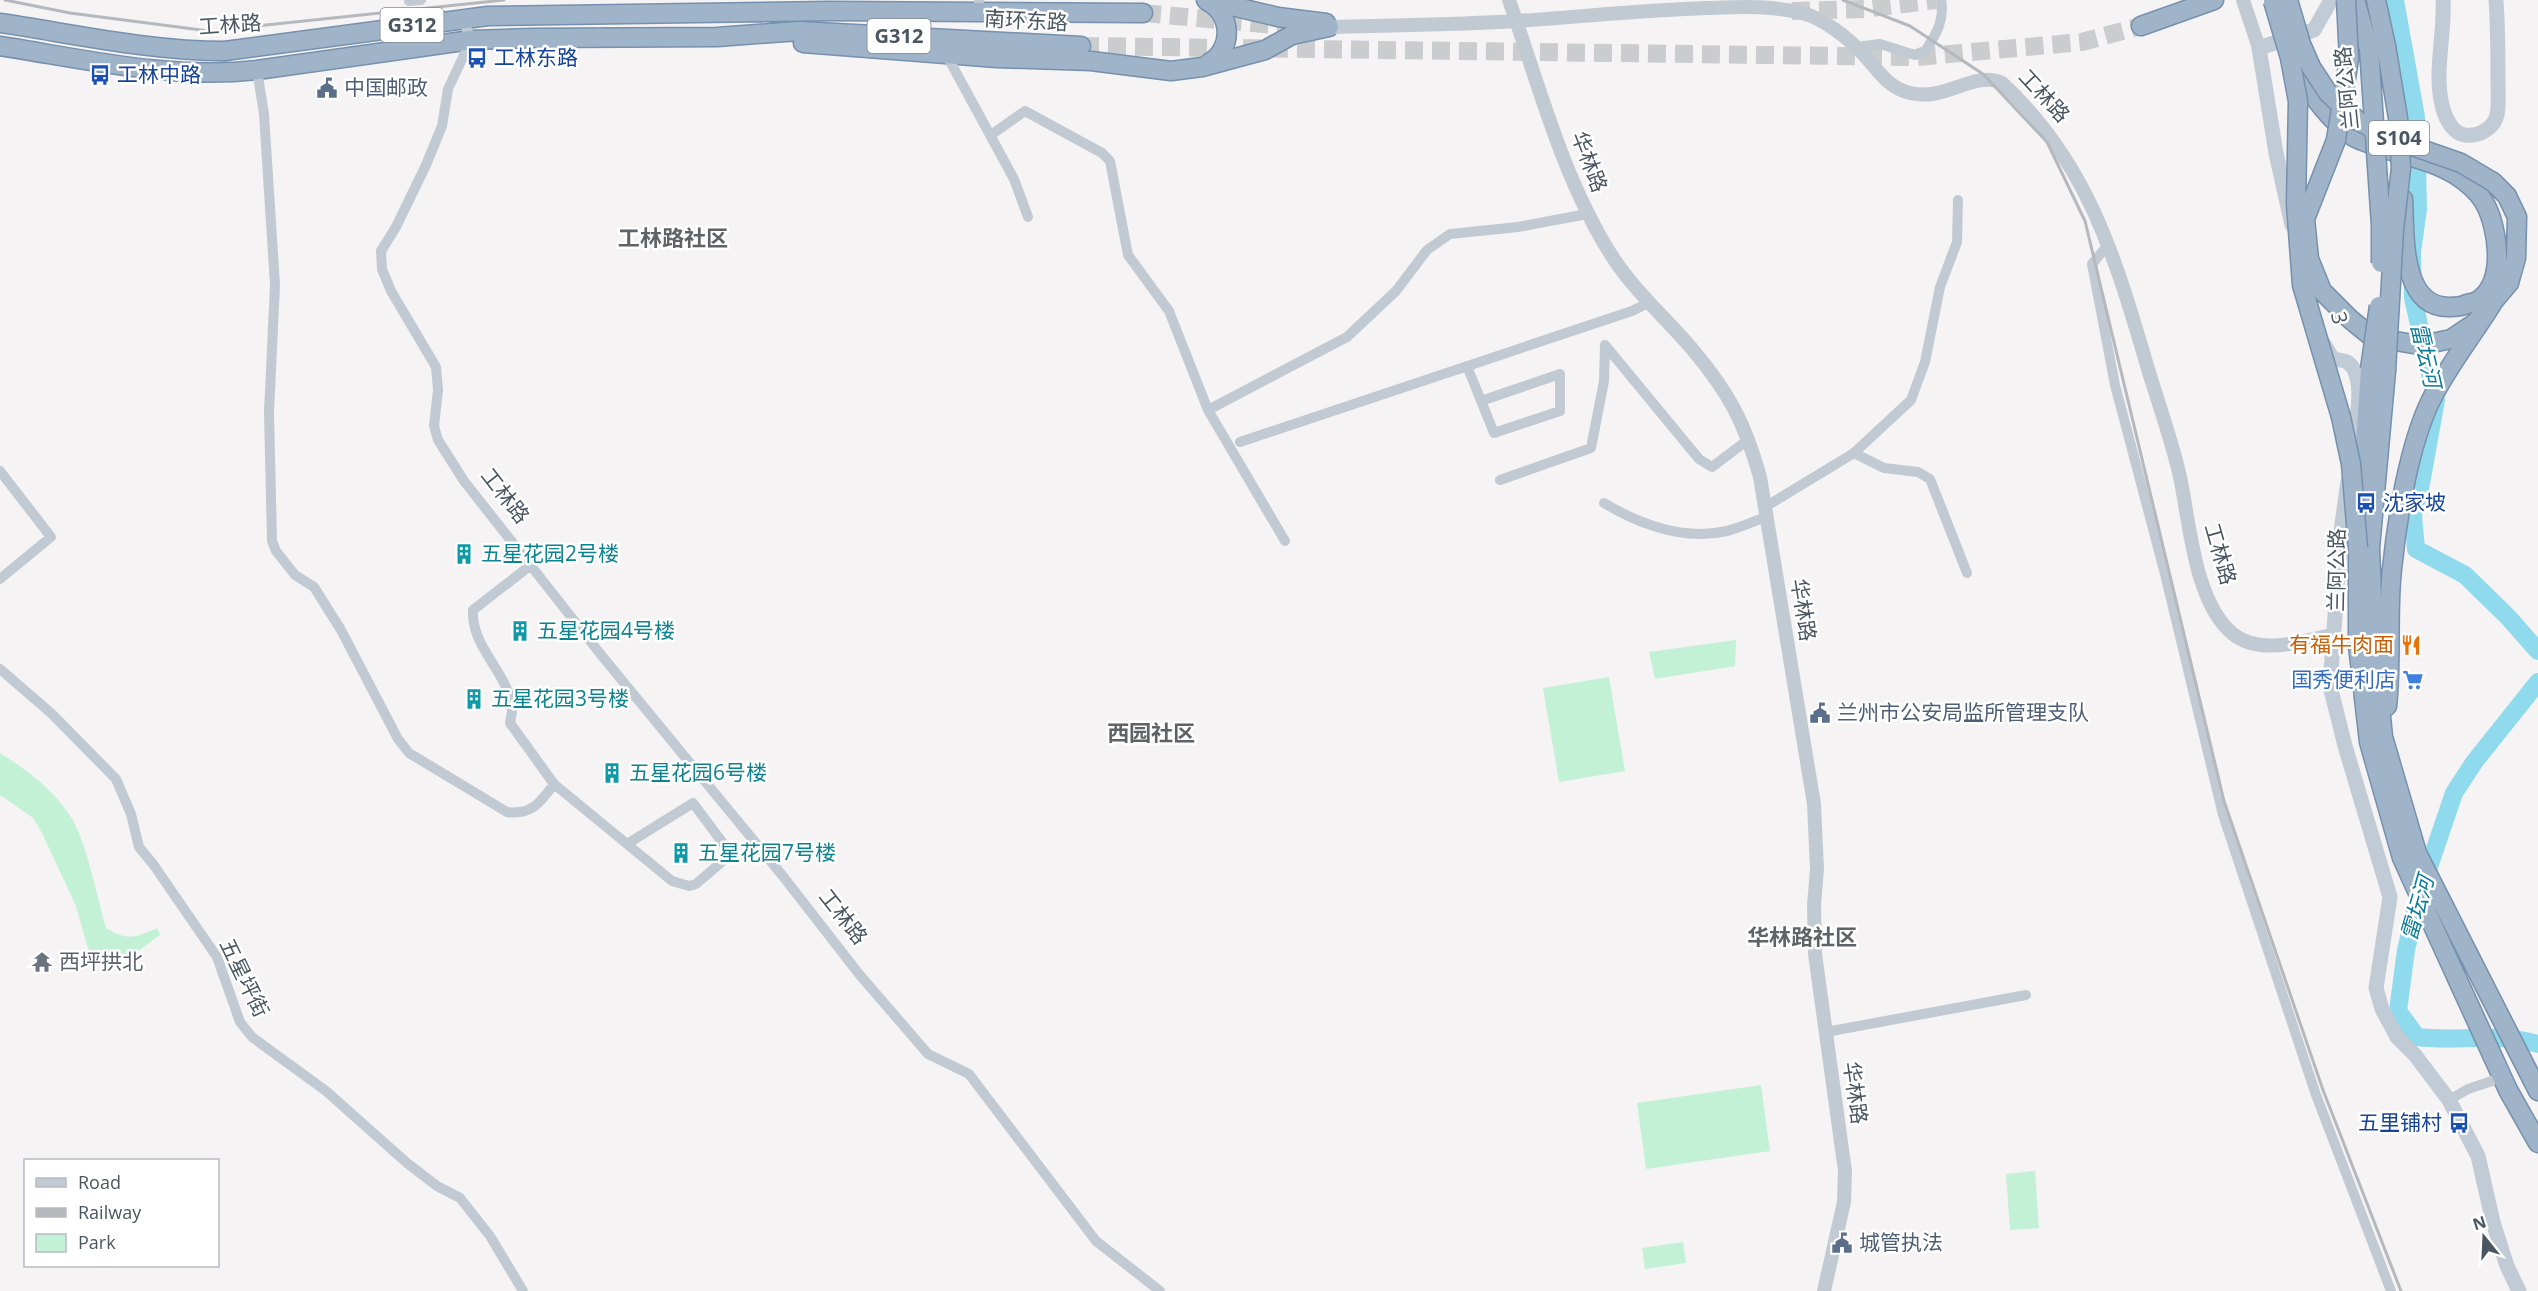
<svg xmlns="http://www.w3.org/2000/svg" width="2538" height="1291" font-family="'Open Sans','Noto Sans SC',sans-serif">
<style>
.green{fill:#c3f1d5}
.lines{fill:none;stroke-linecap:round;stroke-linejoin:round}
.river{stroke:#90daee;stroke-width:18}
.trunk-tunnel{stroke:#caccce;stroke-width:18;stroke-dasharray:18 9;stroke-linecap:butt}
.trunk-casing{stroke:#7690ad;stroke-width:21}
.minor{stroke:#c1cad2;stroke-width:10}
.tertiary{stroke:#c1cad2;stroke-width:14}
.secondary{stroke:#c1cbd6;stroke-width:15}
.trunk{stroke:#9fb4c9;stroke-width:18}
.rail{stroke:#b5b8bd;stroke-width:3}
.trunk-bridge-casing{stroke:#7690ad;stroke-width:21;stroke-linecap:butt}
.trunk-bridge{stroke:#9fb4c9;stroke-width:18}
.labels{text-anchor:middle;stroke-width:5;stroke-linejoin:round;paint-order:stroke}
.shield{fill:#fff;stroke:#808990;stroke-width:1.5}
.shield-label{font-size:20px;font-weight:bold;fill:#4a5661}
.street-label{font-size:21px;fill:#4a5661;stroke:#fff}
.transit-label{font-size:21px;fill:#164399;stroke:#fff;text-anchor:start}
.service-label{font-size:21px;fill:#4e5e75;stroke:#fff;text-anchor:start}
.culture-label{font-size:21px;fill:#0d838f;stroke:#fff;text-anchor:start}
.food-label{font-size:21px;fill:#c56008;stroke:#fff;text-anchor:end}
.shop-label{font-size:21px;fill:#366cbe;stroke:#fff;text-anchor:end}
.worship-label{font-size:21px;fill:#5b616d;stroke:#fff;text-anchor:start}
.neighbourhood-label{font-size:22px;font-weight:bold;fill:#5f6368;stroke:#fff}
.water-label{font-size:22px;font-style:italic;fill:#0c7c9b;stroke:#fff}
</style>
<rect width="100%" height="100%" fill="#f5f3f3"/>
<path class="green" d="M 1736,640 L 1735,666 L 1655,679 L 1649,652 Z
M 1609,677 L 1625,771 L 1559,782 L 1543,688 Z
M 0,753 C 27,770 50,787 69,814 C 86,838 97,897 106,928 C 127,941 135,938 157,928 L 160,935 L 130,957 L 113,966 L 95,962 L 87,945 L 76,906 L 42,833 L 33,818 L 0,795 Z
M 1761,1085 L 1770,1151 L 1646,1169 L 1637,1103 Z
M 2035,1171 L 2039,1228 L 2010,1230 L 2006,1174 Z
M 1683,1242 L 1686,1263 L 1645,1269 L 1642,1248 Z"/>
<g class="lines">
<path class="river" d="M 2395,0 L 2416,117 L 2418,209 L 2412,252 L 2413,298 L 2436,400 L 2420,489 L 2413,515 L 2416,549 L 2465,575 L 2508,617 L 2538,651
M 2538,682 L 2475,761 L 2454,793 L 2418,899 L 2406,950 L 2398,1011 L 2417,1037 C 2457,1042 2498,1032 2538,1044"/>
<path class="trunk-tunnel" d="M 1792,11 L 1864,9 L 1936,0
M 1143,13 L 1296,27
M 1081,46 L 1917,57 L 2082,42 L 2141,26"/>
<g class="trunk-casing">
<path id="trunk" d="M 1206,0 L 1278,17 L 1326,23
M 2355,0 L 2369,49
M 2376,0 L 2386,46
M 1207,1 C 1233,14 1233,50 1209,63
M 0,23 C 74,34 150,51 225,51 L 488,16 L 828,11 L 1143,13
M 2141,26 L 2214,0
M 803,43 L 997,58 L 1091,61 L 1171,71 L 1202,67 L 1265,50 L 1292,35 L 1329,27
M 0,46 C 84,59 171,80 257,70 L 471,40 L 532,38 L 717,37 L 799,31 L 1081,46
M 2293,62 C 2307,89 2326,117 2352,136 C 2358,140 2366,142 2373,145 C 2400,155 2429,159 2454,174 C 2465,181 2477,190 2484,202 C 2498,226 2506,280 2480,299 C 2477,302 2471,303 2467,304 C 2461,307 2456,307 2450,307 C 2400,308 2405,234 2403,199
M 2350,319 L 2372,337 L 2413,344 L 2437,342 L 2451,339 L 2475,323 L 2509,283 L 2516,258 L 2517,217 L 2507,196 L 2493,182
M 2370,369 L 2358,548 L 2358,645 L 2369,742 L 2402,858 L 2508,1090 L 2538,1143
M 2386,371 L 2370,548 L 2374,645 L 2383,737 L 2417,853 L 2538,1091
M 2387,706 C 2392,660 2387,614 2392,569 C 2397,519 2409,445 2431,400 C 2448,366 2472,336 2492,304"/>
</g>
<path class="minor" d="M 979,0 L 979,1
M 409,1 L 421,0
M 463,19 L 471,40 L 448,89 L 442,126 L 426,165 L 396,227 L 381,251 L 382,269 L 391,291 L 436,367 L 438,390 L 434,426 L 438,440 L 464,481 L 602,656 L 782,875 L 859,974 L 928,1054 L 969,1074 L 1096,1241 L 1160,1291
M 1856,47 L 1880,44 L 1915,55 L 1925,51 C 1936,35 1945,20 1941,0
M 946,54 L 1014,179 L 1028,217
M 257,70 L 264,114 L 275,285 L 269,412 L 272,541 L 276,551 L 295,575 L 314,587 L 341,630 L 398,739 L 409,753 L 507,812 C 532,815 540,803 554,784
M 991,135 L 1025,111 L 1102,153 L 1110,161 L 1128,255 L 1169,311 L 1208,410 L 1285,541
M 2108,245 L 2092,264 L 2115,385 L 2165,574 L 2223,815 L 2316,1095 L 2391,1291
M 1467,366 L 1494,433 L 1560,411 L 1560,374 L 1481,401
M 1208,410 L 1347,337 L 1396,291 L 1427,250 L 1450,234 L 1518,227 L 1587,214
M 1240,442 L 1632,311 L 1648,303
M 1854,453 L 1884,468 L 1918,472 L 1930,479 L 1967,573
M 0,471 L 51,537 L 0,579
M 1500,480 L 1591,448 L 1604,381 L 1605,345 L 1699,459 L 1712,467 L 1749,439
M 1604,503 C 1641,525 1683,541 1727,531 C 1740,528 1754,521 1766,517
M 1765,507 L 1854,453 L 1911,400 L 1925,362 L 1940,287 L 1957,242 L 1958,200
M 531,565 L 473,610 C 471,646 505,670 512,705 C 513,711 511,717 510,723 L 554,784 L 672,881 L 689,886 L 696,884 L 731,854 L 693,803 L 627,844
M 0,669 L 52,714 L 116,779 L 131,814 L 139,847 L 153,864 L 217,957 L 240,1022 L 252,1037 L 326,1091 L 407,1163 L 437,1186 L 460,1198 L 490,1236 L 523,1291
M 1826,1032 L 2026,995
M 2449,1100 L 2468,1089 L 2492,1081"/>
<path class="tertiary" d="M 1509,0 C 1539,85 1562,176 1610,253 C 1633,290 1665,317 1693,350 C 1729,393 1745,423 1760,477 L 1814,804 L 1817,869 L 1814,905 L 1815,954 L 1845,1171 L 1844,1202 L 1824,1291
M 2243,0 L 2259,48
M 1329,27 C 1391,25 1454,25 1516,21 C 1580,17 1643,10 1707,8 C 1739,7 1770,5 1802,13 C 1823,18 1848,38 1862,53 C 1878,69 1886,87 1910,93 C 1944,102 1975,70 2002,83 C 2088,162 2116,260 2148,369 C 2159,405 2172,441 2180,477 C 2190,523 2194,602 2233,634 C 2261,656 2301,641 2333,635"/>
<path class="secondary" d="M 2443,0 C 2445,37 2433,73 2443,109 C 2446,120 2454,134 2465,135 C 2479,137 2494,128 2497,115 C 2499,105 2498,92 2498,82 C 2498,55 2498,28 2496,0
M 2292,225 L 2276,153 L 2259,48 L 2314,30 L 2331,0
M 2324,344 L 2333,359 C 2337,360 2344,360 2347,362 C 2369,375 2354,433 2351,454
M 2348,481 L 2341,531 L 2330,686 L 2345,746 L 2390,897 L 2376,988 L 2382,1009 L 2397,1037 L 2415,1055 L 2449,1100 L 2478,1156 L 2493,1222 L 2507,1266 L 2519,1291"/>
<use href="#trunk" class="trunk"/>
<path class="rail" d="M 5,0 L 70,13 L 209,31 L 504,0
M 1843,0 L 1910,26 L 1983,74 L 2047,142 L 2085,221 L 2224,801 L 2323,1090 L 2401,1291"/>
<g class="trunk-bridge-casing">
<path id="trunk-bridge" d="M 2288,0 L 2301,44 L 2311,67 L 2328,93 L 2358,121 L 2395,140 L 2461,163 L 2493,182
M 2346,0 L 2349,59 L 2336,140 L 2305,219 L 2309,259 L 2322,291 L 2350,319
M 2273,1 L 2290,58 L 2298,101 L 2296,204 L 2302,285 L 2341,417 L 2351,464 L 2358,548
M 2369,49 L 2381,225 L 2381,263
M 2370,369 L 2379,306
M 2386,371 L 2394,230 L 2401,168 L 2398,118 L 2386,46"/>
</g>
<use href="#trunk-bridge" class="trunk-bridge"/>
</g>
<defs>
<g id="bus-bare" transform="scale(1.62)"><path d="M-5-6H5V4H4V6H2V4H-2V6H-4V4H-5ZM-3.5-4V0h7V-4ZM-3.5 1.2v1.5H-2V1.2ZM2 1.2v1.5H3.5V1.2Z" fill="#1a4fb4" stroke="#fff" stroke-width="2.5" paint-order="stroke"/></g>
<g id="civic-bare" transform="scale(1.62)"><path d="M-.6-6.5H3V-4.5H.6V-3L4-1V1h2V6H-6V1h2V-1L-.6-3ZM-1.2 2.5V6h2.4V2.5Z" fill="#5c6f8a" stroke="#fff" stroke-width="2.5" paint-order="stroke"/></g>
<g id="building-bare" transform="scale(1.62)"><path d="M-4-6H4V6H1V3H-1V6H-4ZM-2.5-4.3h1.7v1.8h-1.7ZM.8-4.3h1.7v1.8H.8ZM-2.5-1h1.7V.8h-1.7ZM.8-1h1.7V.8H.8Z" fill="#0f9aa8" stroke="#fff" stroke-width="2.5" paint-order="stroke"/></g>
<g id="restaurant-bare" transform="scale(1.62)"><path d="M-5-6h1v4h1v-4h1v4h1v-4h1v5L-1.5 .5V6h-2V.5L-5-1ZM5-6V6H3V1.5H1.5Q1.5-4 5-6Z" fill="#e8710a" stroke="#fff" stroke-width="2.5" paint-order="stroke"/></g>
<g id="supermarket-bare" transform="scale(1.62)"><path d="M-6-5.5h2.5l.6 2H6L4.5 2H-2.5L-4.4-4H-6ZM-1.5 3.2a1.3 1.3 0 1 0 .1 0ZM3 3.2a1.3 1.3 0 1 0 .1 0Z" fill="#3f7fe0" stroke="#fff" stroke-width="2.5" paint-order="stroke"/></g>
<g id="temple-bare" transform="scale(1.62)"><path d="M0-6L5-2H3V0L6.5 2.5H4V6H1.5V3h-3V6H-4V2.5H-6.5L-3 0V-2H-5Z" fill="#6b7280" stroke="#fff" stroke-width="2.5" paint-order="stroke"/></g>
</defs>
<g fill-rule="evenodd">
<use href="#bus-bare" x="477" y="58"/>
<use href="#bus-bare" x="100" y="75"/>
<use href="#civic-bare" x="327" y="88"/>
<use href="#bus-bare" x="2366" y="503"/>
<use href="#building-bare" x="464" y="554"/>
<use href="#building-bare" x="520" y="631"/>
<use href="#restaurant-bare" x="2411" y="645"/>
<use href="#supermarket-bare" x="2413" y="680"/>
<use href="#building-bare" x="474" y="699"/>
<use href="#civic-bare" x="1820" y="713"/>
<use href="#building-bare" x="612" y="773"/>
<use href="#building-bare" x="681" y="853"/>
<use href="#temple-bare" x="42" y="962"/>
<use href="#bus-bare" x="2459" y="1123"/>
<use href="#civic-bare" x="1842" y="1243"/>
</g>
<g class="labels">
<g class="shield">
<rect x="380.5" y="8" width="63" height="34" rx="4.5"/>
<rect x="867.5" y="19" width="63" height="34" rx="4.5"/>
<rect x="2369" y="121" width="60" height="34" rx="4.5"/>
</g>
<g class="shield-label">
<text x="412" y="32">G312</text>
<text x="899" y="43">G312</text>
<text x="2399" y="145">S104</text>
</g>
<g class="street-label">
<text transform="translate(1026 21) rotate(3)" y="7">南环东路</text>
<text transform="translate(230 25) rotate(-4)" y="7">工林路</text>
<text transform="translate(2347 88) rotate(-96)" y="7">兰阿公路</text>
<text transform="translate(2044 96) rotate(47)" y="7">工林路</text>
<text transform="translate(1589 162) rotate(69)" y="7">华林路</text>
<text transform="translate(2339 318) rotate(77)" y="7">3</text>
<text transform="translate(505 496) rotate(52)" y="7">工林路</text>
<text transform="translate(2220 554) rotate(74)" y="7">工林路</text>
<text transform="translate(2337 570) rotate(-89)" y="7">兰阿公路</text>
<text transform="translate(1803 610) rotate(81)" y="7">华林路</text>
<text transform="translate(843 917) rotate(52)" y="7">工林路</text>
<text transform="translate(244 978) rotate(64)" y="7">五星坪街</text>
<text transform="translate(1855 1093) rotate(82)" y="7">华林路</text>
</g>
<g class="transit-label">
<text x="494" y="65">工林东路</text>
<text x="117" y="82">工林中路</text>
<text x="2383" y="510">沈家坡</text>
<text x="2442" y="1130" text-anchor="end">五里铺村</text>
</g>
<g class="service-label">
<text x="344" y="95">中国邮政</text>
<text x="1837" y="720">兰州市公安局监所管理支队</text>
<text x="1859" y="1250">城管执法</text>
</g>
<g class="culture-label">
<text x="481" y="561">五星花园2号楼</text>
<text x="537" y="638">五星花园4号楼</text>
<text x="491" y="706">五星花园3号楼</text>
<text x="629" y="780">五星花园6号楼</text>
<text x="698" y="860">五星花园7号楼</text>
</g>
<g class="food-label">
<text x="2394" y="652">有福牛肉面</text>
</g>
<g class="shop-label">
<text x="2396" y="687">国秀便利店</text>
</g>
<g class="worship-label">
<text x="59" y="969">西坪拱北</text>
</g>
<g class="neighbourhood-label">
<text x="673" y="246">工林路社区</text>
<text x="1151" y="741">西园社区</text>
<text x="1802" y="945">华林路社区</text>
</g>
<g class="water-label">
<text transform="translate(2426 355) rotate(77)" y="8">雷坛河</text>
<text transform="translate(2417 908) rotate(-74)" y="8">雷坛河</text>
</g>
</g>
<rect x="24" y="1159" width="195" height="108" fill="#ffffff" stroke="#b7bbc0" stroke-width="1.5"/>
<rect x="36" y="1178" width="30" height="9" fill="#c1cbd6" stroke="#b7bbc0" stroke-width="1.5"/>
<text x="78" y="1189" font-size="18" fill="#4a5661">Road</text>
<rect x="36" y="1208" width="30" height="9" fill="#b5b8bd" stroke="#b7bbc0" stroke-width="1.5"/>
<text x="78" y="1219" font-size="18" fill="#4a5661">Railway</text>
<rect x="36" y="1234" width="30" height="18" fill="#c3f1d5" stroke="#b7bbc0" stroke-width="1.5"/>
<text x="78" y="1249" font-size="18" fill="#4a5661">Park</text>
<g transform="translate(2484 1237) rotate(342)" stroke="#ffffff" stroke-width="4.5" paint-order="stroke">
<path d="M0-4.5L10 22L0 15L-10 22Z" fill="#4a5661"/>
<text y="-9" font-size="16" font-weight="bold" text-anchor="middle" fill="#4a5661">N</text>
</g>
</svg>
